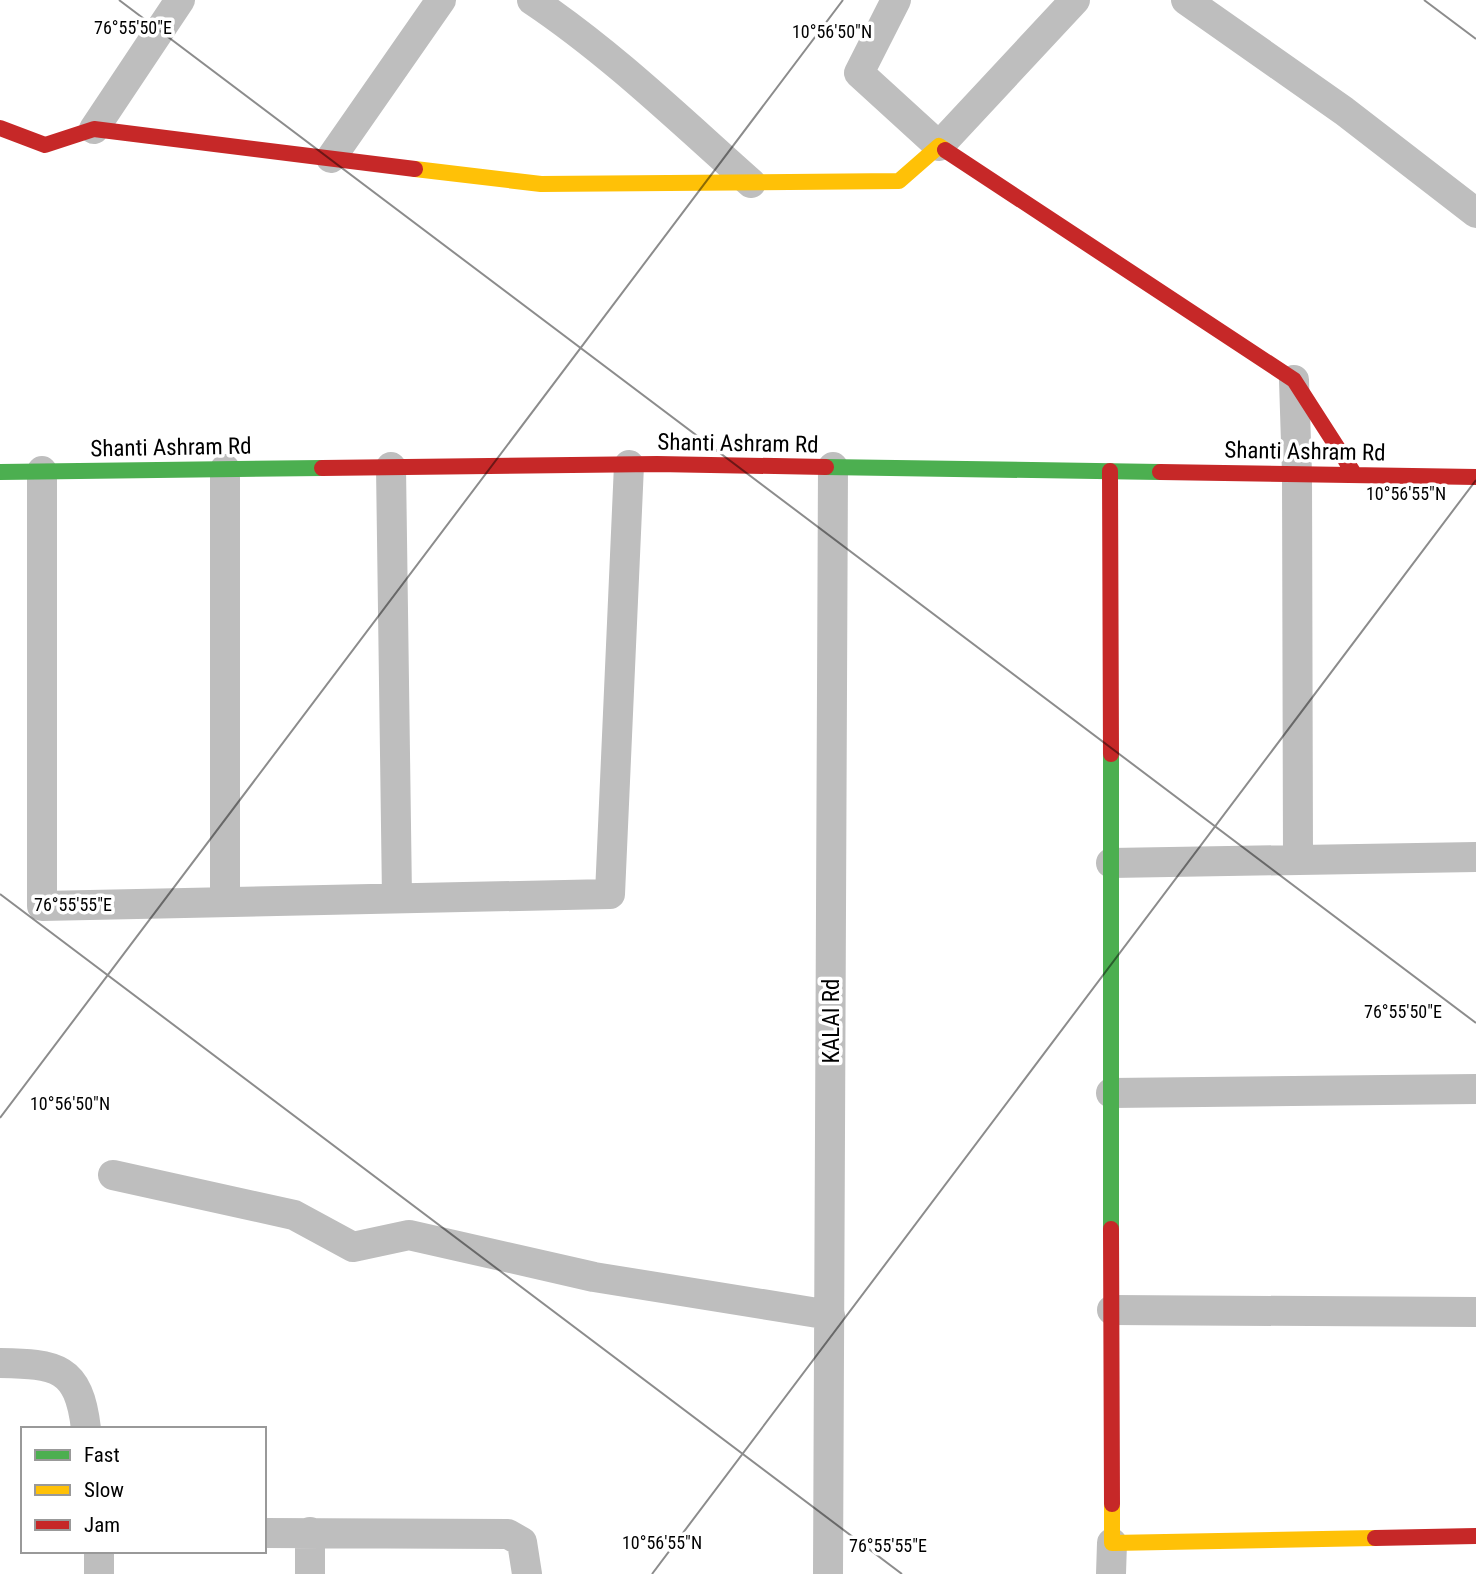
<svg xmlns="http://www.w3.org/2000/svg" width="1476" height="1574" font-family="'Roboto Condensed',sans-serif">
<style>
.lines{fill:none;stroke-linecap:round;stroke-linejoin:round}
.street{stroke:#bebebe;stroke-width:30}
.fast{stroke:#4caf50;stroke-width:16}
.slow{stroke:#ffc107;stroke-width:16}
.jam{stroke:#c62828;stroke-width:16}
.ticks{fill:none;stroke:#000;stroke-width:2;stroke-opacity:0.45}
.labels{text-anchor:middle;stroke-width:7;stroke-linejoin:round;paint-order:stroke}
.street-label{font-size:23px;fill:#000;stroke:#fff}
.ticks-label{font-size:18px;text-anchor:middle;fill:#000;stroke:#fff;stroke-width:7;stroke-linejoin:round;paint-order:stroke}
</style>
<rect width="100%" height="100%" fill="#fff"/>
<g class="lines">
<path class="street" d="M 532,0 C 611,53 680,120 751,183
M 896,0 L 859,73 L 939,146 L 1075,0
M 1186,0 L 1344,111 L 1476,213
M 94,129 L 180,0
M 331,158 L 441,0
M 1294,380 L 1297,474 L 1298,860
M 391,467 L 397,897
M 225,469 L 225,901
M 42,471 L 42,906 L 610,894 L 629,465
M 1111,863 L 1476,857
M 1111,1093 L 1476,1089
M 113,1175 L 294,1215 L 353,1247 L 409,1235 L 594,1277 L 830,1315
M 1112,1310 L 1476,1312
M 0,1363 C 56,1364 79,1366 86,1429
M 310,1532 L 310,1574
M 264,1533 L 508,1534 L 522,1542 L 527,1574
M 99,1551 L 99,1574
M 828,1574 L 833,467
M 1111,1574 L 1112,1543"/>
<path class="fast" d="M 826,467 L 1160,472
M 0,472 L 322,468
M 1111,754 L 1111,1229"/>
<path class="slow" d="M 415,169 L 541,184 L 899,181 L 939,146 L 945,150
M 1112,1504 L 1112,1543 L 1375,1538"/>
<path class="jam" d="M 0,128 L 45,145 L 94,129 L 415,169
M 945,150 L 1294,380 L 1355,475
M 322,468 L 657,464 L 826,467
M 1110,471 L 1111,754
M 1160,472 L 1476,477
M 1111,1229 L 1112,1504
M 1375,1538 L 1476,1536"/>
</g>
<path class="ticks" d="M 119,0 L 1476,1023M 1424,0 L 1476,39M 0,894 L 902,1574M 0,1118 L 843,0M 652,1574 L 1476,480"/>
<g class="labels">
<g class="street-label">
<text transform="translate(738 443) rotate(1)" y="8">Shanti Ashram Rd</text>
<text transform="translate(171 447) rotate(-1)" y="8">Shanti Ashram Rd</text>
<text transform="translate(1305 451) rotate(1)" y="8">Shanti Ashram Rd</text>
<text transform="translate(831 1021) rotate(-90)" y="8">KALAI Rd</text>
</g>
</g>
<g class="ticks-label">
<text x="133" y="34">76°55'50"E</text>
<text x="832" y="38">10°56'50"N</text>
<text x="1406" y="500">10°56'55"N</text>
<text x="73" y="911">76°55'55"E</text>
<text x="1403" y="1018">76°55'50"E</text>
<text x="70" y="1110">10°56'50"N</text>
<text x="662" y="1549">10°56'55"N</text>
<text x="888" y="1552">76°55'55"E</text>
</g>
<rect x="21" y="1427" width="245" height="126" fill="#ffffff" stroke="#999999" stroke-width="2"/>
<rect x="35" y="1450" width="35" height="10" fill="#4caf50" stroke="#999999" stroke-width="2"/>
<text x="84" y="1462" font-size="21" fill="#000000">Fast</text>
<rect x="35" y="1485" width="35" height="10" fill="#ffc107" stroke="#999999" stroke-width="2"/>
<text x="84" y="1497" font-size="21" fill="#000000">Slow</text>
<rect x="35" y="1520" width="35" height="10" fill="#c62828" stroke="#999999" stroke-width="2"/>
<text x="84" y="1532" font-size="21" fill="#000000">Jam</text>
</svg>
